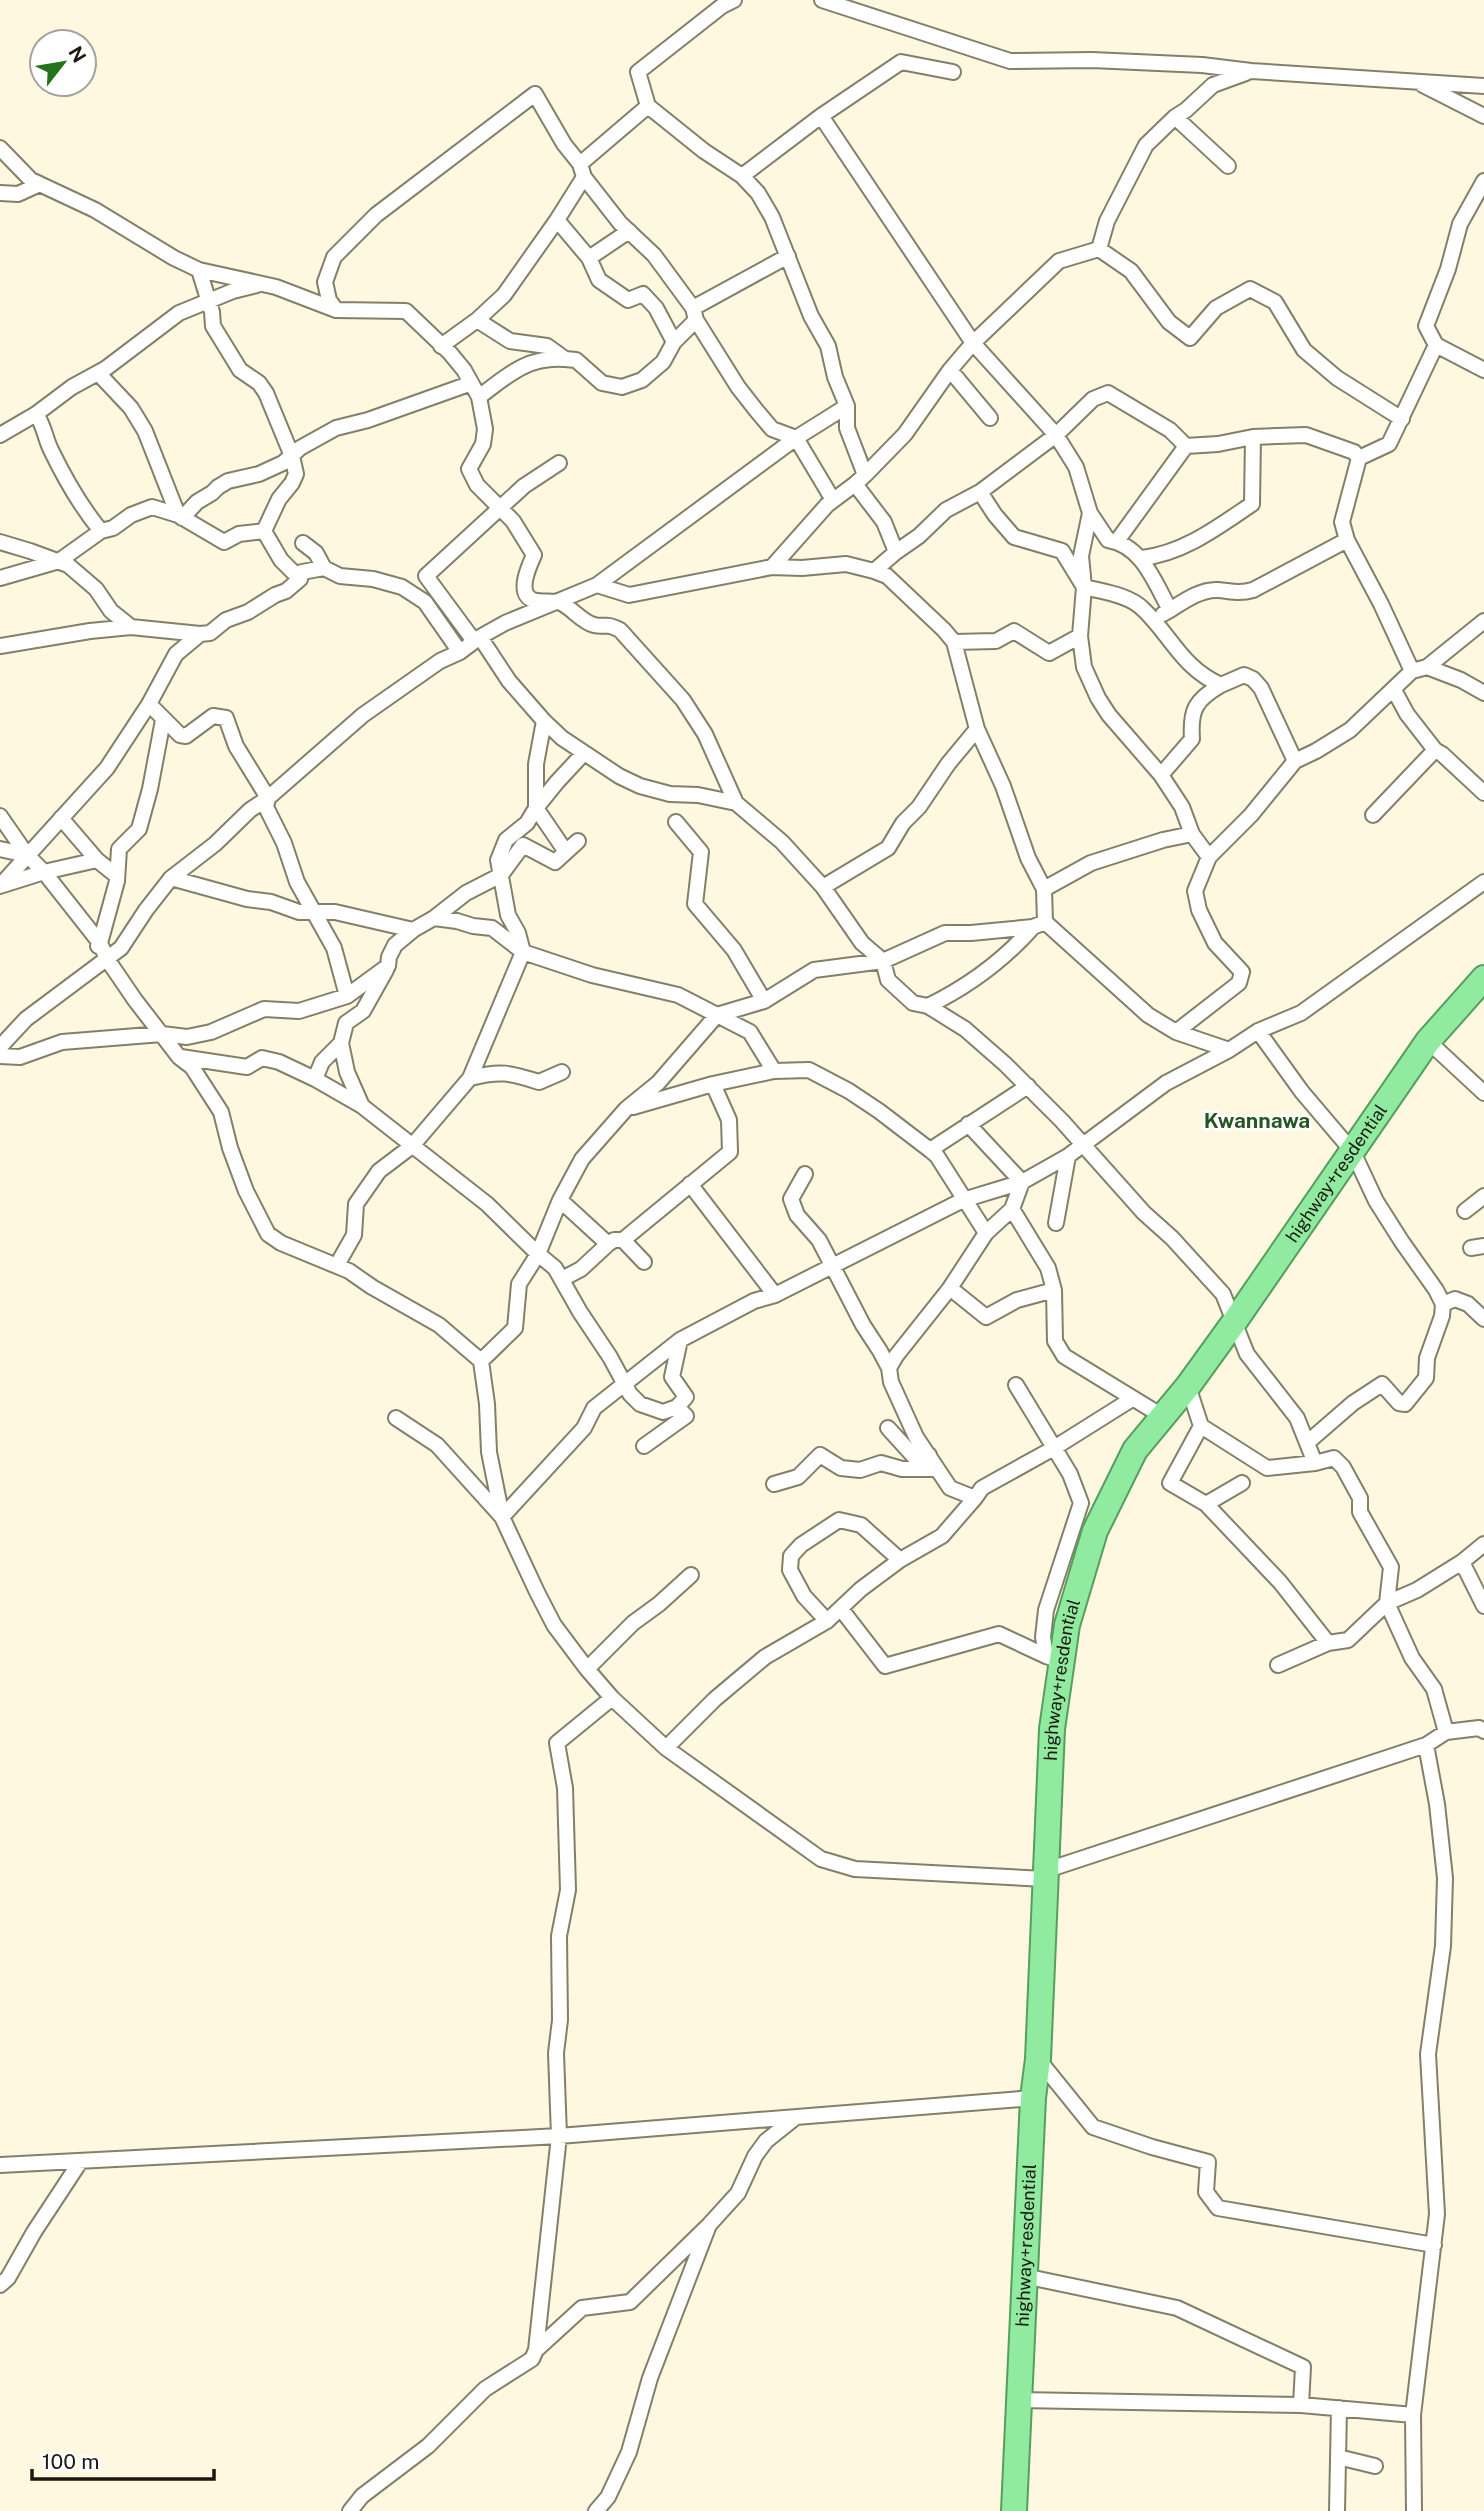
<svg xmlns="http://www.w3.org/2000/svg" width="1484" height="2511" font-family="'Public Sans',sans-serif">
<style>
.lines{fill:none;stroke-linecap:round;stroke-linejoin:round}
.minor-casing{stroke:#847f69;stroke-width:18}
.trunk-casing{stroke:#569e5e;stroke-width:28}
.minor{stroke:#fff;stroke-width:14}
.trunk{stroke:#90ea9f;stroke-width:24}
.labels{text-anchor:middle;stroke-width:5;stroke-linejoin:round;paint-order:stroke}
.street-label{font-size:18px;fill:#1b1911;stroke:#fff}
.quarter-label{font-size:21px;font-weight:bold;fill:#275721;stroke:#fff}
</style>
<rect width="100%" height="100%" fill="#fef8e0"/>
<g class="lines">
<g class="minor-casing">
<path id="minor" d="M 734,0 L 722,6 L 638,72 L 648,106 L 704,151 L 742,176 L 758,193 L 772,217 L 811,316 L 828,346 L 835,377 L 847,406 L 847,428 L 865,475 L 855,484 L 884,522 L 896,552
M 822,0 L 1010,61 L 1092,60 L 1202,65 L 1251,71 L 1484,86
M 1423,85 L 1484,116
M 821,116 L 973,343 L 1056,435 L 1076,467 L 1090,513 L 1081,556 L 1084,587 L 1080,636 L 1084,667 L 1098,698 L 1109,715 L 1161,775 L 1182,807 L 1192,834 L 1209,857
M 1175,117 L 1228,166
M 0,148 L 31,180 L 95,210 L 174,258 L 199,270 L 276,287 L 336,310 L 406,311 L 450,353 L 464,370 L 479,397 L 485,429 L 483,444 L 469,469 L 477,485 L 513,521 L 534,555 C 529,566 516,594 533,600 C 542,603 553,600 561,603 C 572,608 582,622 594,625 C 606,628 604,622 620,630 L 683,700 L 705,734 L 736,803 L 782,842 L 823,887 L 862,943 L 883,961 L 888,980 L 913,1003 L 928,1006 L 965,1029 L 1005,1064 L 1062,1121 L 1144,1213 L 1172,1238 L 1223,1294 L 1247,1354 L 1297,1418 L 1315,1463
M 580,164 L 648,106
M 742,176 L 821,116 L 901,62 L 953,72
M 0,193 L 18,194 L 40,184
M 557,220 L 589,258 L 599,280 L 628,300 L 643,294 L 656,308 L 674,342
M 1099,249 L 1107,221 L 1146,145 L 1175,117 L 1186,110 L 1213,85 L 1246,73
M 589,258 L 629,231
M 199,270 L 212,312 L 213,326 L 240,370 L 259,383 L 266,393 L 292,456 L 296,474 L 292,483 L 279,499 L 264,531
M 693,308 L 788,256
M 336,310 L 329,300 L 325,282 L 334,257 L 376,215 L 535,94 L 564,144 L 580,164 L 584,177 L 620,223 L 654,255 L 693,308 L 696,320 L 738,387 L 756,410 L 772,429 L 796,438 L 833,500
M 477,320 L 510,341 L 547,346 L 565,359 L 576,360 L 602,383 L 622,387 L 642,380 L 663,362 L 674,342 L 696,320
M 1436,345 L 1484,370
M 441,346 L 477,320 L 504,295 L 557,220 L 584,177
M 950,370 L 990,418
M 98,373 L 131,408 L 145,431 L 178,515
M 479,397 C 507,376 526,357 563,359
M 0,435 L 36,414
M 1359,458 L 1389,444 L 1436,345 L 1426,326 L 1448,269 L 1460,224 L 1484,181
M 865,475 L 905,434 L 950,370 L 973,343 L 1059,261 L 1099,249 L 1131,271 L 1169,322 L 1190,338 L 1216,308 L 1250,289 L 1275,302 L 1304,350 L 1337,378 L 1402,419
M 980,492 L 995,515 L 1014,537 L 1062,551 L 1084,587 C 1104,592 1130,595 1144,610 C 1171,636 1183,669 1221,685 L 1244,675 L 1253,679 L 1261,688 L 1295,761
M 1090,513 L 1108,540 C 1142,545 1155,583 1170,610 L 1163,614
M 182,518 L 197,502 L 212,493 L 218,487 L 228,481 L 259,474 L 283,463 L 300,448 L 336,428 L 368,420 L 469,384
M 101,531 C 81,507 65,479 51,450 C 45,438 44,425 36,414 L 72,387 L 105,369 L 179,313 L 233,291 L 257,285
M 1117,541 L 1186,446
M 0,542 L 30,551 L 68,565 L 96,589 L 111,611 L 131,627
M 303,543 L 316,553 L 324,568
M 1142,558 C 1184,553 1218,527 1252,504 L 1253,437
M 772,567 L 827,505 L 855,484
M 874,571 L 896,552 L 919,536 L 946,510 L 980,492 L 1056,435 L 1093,399 L 1108,393 L 1170,430 L 1186,446 L 1218,444 L 1253,437 L 1306,435 L 1354,452 L 1359,458 L 1342,522 L 1347,540 L 1381,604 L 1412,671
M 0,578 L 59,561 L 101,531 L 113,528 L 131,515 L 152,507 L 178,515 L 224,542 L 239,534 L 264,531 L 281,560 L 300,579 L 302,572 L 324,568 L 340,576 L 373,579 L 402,587 L 425,602 L 460,652
M 597,585 L 629,595 L 772,567 L 802,568 L 846,564 L 874,571 L 887,576 L 944,630 L 954,642 L 977,729 L 1003,786 L 1028,858 L 1044,889 L 1045,922 L 1148,1015 L 1176,1032 L 1229,1050
M 1170,610 C 1184,601 1201,589 1218,590 C 1231,591 1239,594 1253,590 L 1347,540
M 480,637 L 509,681 L 544,721 L 562,738 L 619,776 L 640,786 L 670,794 L 698,795 L 736,803
M 474,641 L 426,576 L 524,486 L 559,463
M 954,642 L 996,641 L 1014,631 L 1049,653 L 1080,636
M 0,646 L 90,631 L 131,627 L 200,634
M 1427,667 L 1461,680 L 1484,693
M 1394,690 L 1407,714 L 1435,750 L 1442,754 L 1484,793
M 149,704 L 180,735 L 186,736 L 213,716 L 226,718 L 236,746 L 268,798 L 266,807 L 284,843 L 297,882 L 334,948 L 347,996
M 163,720 L 150,789 L 139,829 L 119,849 L 117,881 L 100,943 L 107,959 L 135,1000 L 179,1057 L 192,1067 L 221,1112 L 230,1148 L 246,1191 L 268,1234 L 281,1243 L 349,1271 L 372,1287 L 439,1325 L 481,1361 L 487,1404 L 489,1452 L 502,1517 L 537,1592 L 554,1625 L 587,1669 L 612,1698 L 666,1748 L 821,1859 L 855,1869 L 1045,1879
M 544,721 L 536,764 L 536,808 L 566,852
M 1161,775 L 1192,739 C 1190,710 1195,700 1221,685
M 1373,815 L 1435,750
M 0,816 L 27,855 L 44,872 L 97,860 L 117,876
M 61,818 L 97,860
M 676,822 L 701,852 L 695,904 L 734,950 L 764,1001
M 0,849 L 27,855
M 171,878 L 247,899 L 271,902 L 299,912 L 335,912 L 413,930
M 3,885 L 44,872 L 100,943 L 98,946
M 0,886 L 107,768 L 149,704 L 176,654 L 200,634 L 210,633 L 226,620 L 248,612 L 275,595 L 286,591 L 300,579
M 823,887 L 888,848 L 903,823 L 919,807 L 948,764 L 977,729
M 1044,889 L 1091,863 L 1163,840 L 1192,834
M 434,918 L 466,893 L 501,875 L 523,845 L 555,862 L 578,841
M 928,1006 C 969,986 1003,961 1033,927
M 1258,1031 L 1302,1092 L 1353,1152 L 1376,1201 L 1402,1242 L 1436,1290 L 1443,1304 L 1442,1316 L 1427,1358 L 1426,1378 L 1405,1404 L 1399,1403 L 1382,1384 L 1353,1403 L 1308,1442
M 1176,1032 L 1239,983 L 1242,972 L 1215,943 L 1199,910 L 1195,891 L 1209,857 L 1251,815 L 1295,761 L 1316,751 L 1350,730 L 1412,671 L 1427,667 L 1484,621
M 1428,1041 L 1484,1093
M 341,1043 L 347,1072 L 362,1106 L 487,1204 L 538,1254 L 555,1268 L 580,1312 L 610,1357 L 630,1394 L 640,1404 L 663,1412 L 677,1407 L 686,1397 L 672,1377 L 680,1340
M 0,1047 L 26,1019 L 121,948 L 146,910 L 171,878 L 215,844 L 250,810 L 268,798 L 363,715 L 440,661 L 460,652 L 480,637 L 505,623 L 597,585 L 796,438 L 847,406
M 0,1056 L 20,1057 L 62,1042 L 162,1034 L 187,1037 L 211,1032 L 264,1009 L 299,1011 L 347,996 L 388,966 L 389,957 L 395,945 L 413,930 L 434,918 L 457,921 L 473,926 L 492,928 L 523,952 L 592,975 L 678,995 L 717,1015 L 764,1001 L 814,970 L 883,961 L 945,933 L 971,933 L 1033,927 L 1045,922
M 181,1057 L 247,1067 L 262,1058 L 279,1062 L 315,1079 L 322,1062 L 341,1043 L 346,1023 L 363,1011 L 386,970
M 470,1078 C 501,1070 510,1073 539,1082 L 562,1072
M 315,1079 L 362,1106
M 633,1107 L 713,1084 L 774,1071
M 968,1124 L 1022,1182 L 1012,1209
M 930,1150 L 1028,1086
M 805,1174 L 791,1199 L 797,1215 L 819,1240 L 863,1325 L 880,1351 L 889,1368 L 891,1382 L 916,1437 L 950,1488 L 975,1498 L 982,1488 L 1054,1448 L 1132,1399
M 690,1184 L 775,1295
M 560,1200 L 608,1244 L 614,1240 L 623,1240 L 644,1262
M 1465,1211 L 1484,1196
M 1056,1223 L 1068,1156
M 623,1240 L 730,1152 L 729,1120 L 713,1084
M 1471,1248 L 1484,1246
M 337,1265 L 354,1235 L 356,1204 L 379,1171 L 412,1146 L 470,1078 L 523,952 L 518,933 L 508,915 L 498,860 L 506,840 L 527,823 L 536,808 L 557,782 L 584,753
M 562,1279 L 581,1269 L 608,1244
M 950,1288 L 986,1317 L 1017,1300 L 1054,1290
M 1443,1304 L 1455,1299 L 1468,1304 L 1484,1319
M 481,1361 L 515,1328 L 519,1284 L 538,1254 L 560,1200 L 582,1159 L 626,1109 L 658,1083 L 717,1015 L 750,1032 L 774,1071 L 809,1070 L 849,1091 L 879,1111 L 930,1150 L 937,1156 L 986,1233 L 1012,1209 L 1048,1268 L 1054,1290 L 1055,1341 L 1064,1356 L 1162,1416
M 889,1368 L 896,1356 L 950,1288 L 986,1233
M 1016,1385 L 1070,1474 L 1081,1503 L 1046,1610 L 1043,1637 L 1046,1656 L 1061,1661
M 1188,1386 L 1201,1426 L 1267,1468 L 1315,1463 L 1334,1458 L 1343,1467 L 1360,1498 L 1360,1512 L 1391,1567 L 1387,1603 L 1412,1658 L 1434,1689 L 1446,1732 L 1479,1728 L 1484,1731
M 396,1418 L 437,1445 L 502,1517 L 584,1428 L 594,1408 L 680,1340 L 754,1301 L 775,1295 L 963,1200 L 1022,1182 L 1068,1156 L 1166,1083 L 1229,1050 L 1258,1031 L 1301,1013 L 1484,882
M 1201,1426 L 1170,1483 L 1206,1504 L 1280,1582 L 1328,1643
M 888,1428 L 918,1461 L 929,1455
M 644,1446 L 686,1416 L 677,1407
M 774,1484 L 798,1477 L 820,1455 L 841,1468 L 860,1470 L 881,1463 L 902,1469 L 937,1469
M 1206,1504 L 1242,1483
M 1462,1562 L 1484,1606
M 841,1609 L 885,1666 L 999,1634 L 1046,1656
M 827,1621 L 804,1596 L 790,1570 L 791,1556 L 801,1545 L 839,1520 L 861,1525 L 900,1560
M 1278,1665 L 1328,1643 L 1348,1640 L 1387,1603 L 1417,1590 L 1462,1562 L 1484,1544
M 587,1669 L 633,1623 L 659,1604 L 691,1575
M 666,1748 L 715,1699 L 765,1657 L 827,1621 L 861,1589 L 900,1560 L 942,1536 L 975,1498
M 1044,1871 L 1426,1745 L 1446,1732
M 1038,2059 L 1093,2127 L 1152,2147 L 1208,2162 L 1206,2192 L 1218,2208 L 1434,2245
M 0,2165 L 559,2136 L 1033,2098
M 1024,2276 L 1177,2308 L 1303,2367 L 1301,2405
M 0,2285 L 8,2278 L 34,2232 L 80,2162
M 536,2350 L 559,2136 L 556,2053 L 560,2020 L 559,1936 L 568,1890 L 565,1788 L 557,1743 L 612,1698
M 1019,2400 L 1301,2405 L 1413,2415
M 1338,2457 L 1375,2466
M 350,2511 L 362,2496 L 428,2446 L 485,2389 L 532,2359 L 536,2350 L 582,2308 L 630,2302 L 709,2225
M 596,2511 L 608,2497 L 629,2452 L 650,2378 L 709,2225 L 738,2193 L 755,2156 L 766,2141 L 796,2117
M 1337,2511 L 1339,2408
M 1414,2511 L 1413,2415 L 1437,2214 L 1428,2054 L 1443,1946 L 1445,1878 L 1437,1804 L 1426,1745"/>
</g>
<g class="trunk-casing">
<g id="trunk">
<path id="s1" d="M 1014,2511 L 1033,2098 L 1038,2059 L 1052,1729 L 1067,1625 L 1095,1531 L 1135,1450 L 1188,1386 L 1235,1321 L 1428,1041 L 1484,978"/>
</g>
</g>
<use href="#minor" class="minor"/>
<use href="#trunk" class="trunk"/>
</g>
<g class="labels">
<g class="street-label">
<text dy="6" stroke="none"><textPath href="#s1" startOffset="1419">highway+resdential</textPath></text>
<text dy="6" stroke="none"><textPath href="#s1" startOffset="833">highway+resdential</textPath></text>
<text dy="6" stroke="none"><textPath href="#s1" startOffset="266">highway+resdential</textPath></text>
</g>
<g class="quarter-label">
<text x="1257" y="1128">Kwannawa</text>
</g>
</g>
<g transform="translate(63 63) rotate(59)"><circle r="33" fill="#ffffff" stroke="#a4a3a0" stroke-width="2"/>
<path d="M0-5L12 26L0 18L-12 26Z" fill="#24731b"/>
<text y="-10" font-size="19" font-weight="bold" text-anchor="middle" fill="#1b1911">N</text>
</g>
<path d="M32 2469v10h182v-10" fill="none" stroke="#1b1911" stroke-width="3.5"/>
<text x="42" y="2469" font-size="21" fill="#1b1911" stroke="#ffffff" stroke-width="5" paint-order="stroke">100 m</text>
</svg>
